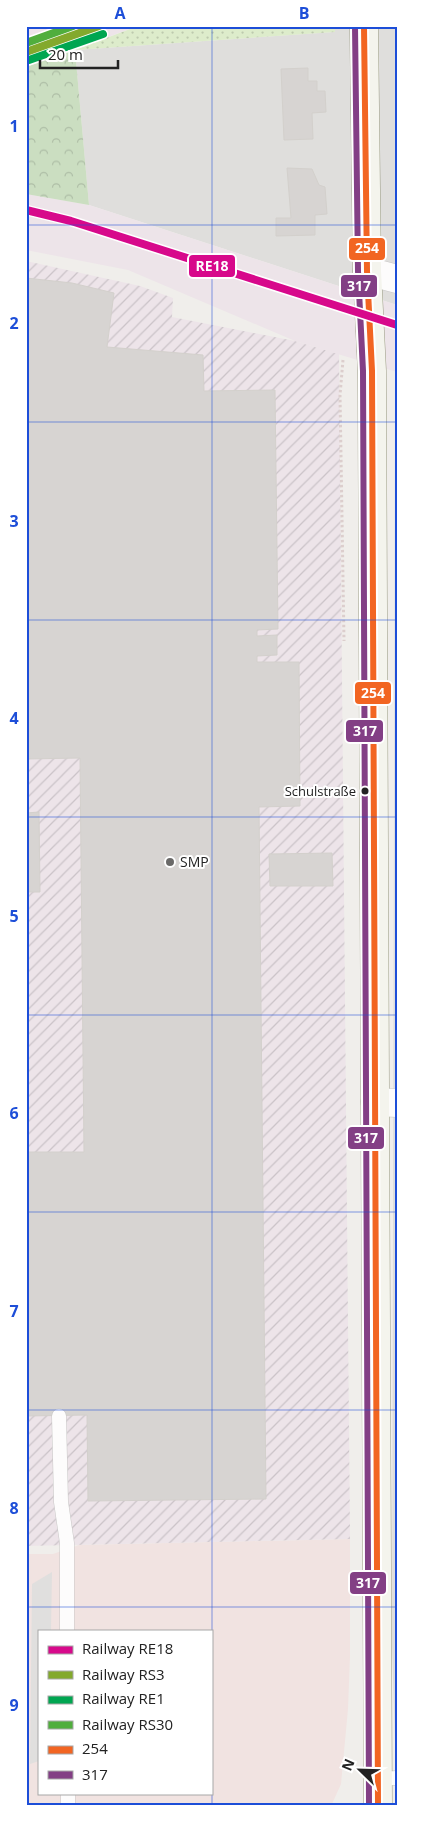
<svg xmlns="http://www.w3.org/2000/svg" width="423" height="1832" font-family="'Open Sans',sans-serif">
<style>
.residential{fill:#dfdedc}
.commercial{fill:#f1e3e1;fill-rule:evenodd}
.industrial{fill:url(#industrial-furrows)}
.railway{fill:#ede4e9}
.grass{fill:url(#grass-dots)}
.forest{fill:url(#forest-crowns)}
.parking{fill:#e0dfde}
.building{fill:#d7d4d2;stroke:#d3d0cc}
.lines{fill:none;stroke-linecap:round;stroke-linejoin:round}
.lane-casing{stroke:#c9c8c7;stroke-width:15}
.street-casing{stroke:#c9c8c7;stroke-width:29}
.secondary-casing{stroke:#999a82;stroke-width:29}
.path{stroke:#dccecd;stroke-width:3;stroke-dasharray:2.5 2.5;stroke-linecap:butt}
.lane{stroke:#fdfcfc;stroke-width:14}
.street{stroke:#fdfcfc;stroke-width:28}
.secondary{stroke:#f4f4ed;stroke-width:28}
.bus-1-casing{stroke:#fff;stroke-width:10}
.bus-2-casing{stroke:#fff;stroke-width:10}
.bus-1{stroke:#f26522;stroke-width:6}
.bus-2{stroke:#833f85;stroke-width:6}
.rail-1-casing{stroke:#fff;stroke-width:11}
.rail-2-casing{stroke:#fff;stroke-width:11}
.rail-3-casing{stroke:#fff;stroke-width:11}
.rail-4-casing{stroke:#fff;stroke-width:11}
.rail-1{stroke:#d7098b;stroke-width:8}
.rail-2{stroke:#83a92d;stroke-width:8}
.rail-3{stroke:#00a651;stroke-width:8}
.rail-4{stroke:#50ae3d;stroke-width:8}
.grid{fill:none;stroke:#1d4ed8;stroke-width:1;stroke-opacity:0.55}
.bus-dot{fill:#222;stroke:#fff;stroke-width:2}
.poi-dot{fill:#6a6968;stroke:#fff;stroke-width:2}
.labels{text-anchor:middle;stroke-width:4;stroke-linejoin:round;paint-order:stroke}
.bus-label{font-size:13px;fill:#222;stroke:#fff;text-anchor:end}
.poi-label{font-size:14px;fill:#222;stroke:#fff;text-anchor:start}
.line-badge{stroke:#fff;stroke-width:2}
.badge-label{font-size:14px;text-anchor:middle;font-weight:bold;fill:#fff}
.neatline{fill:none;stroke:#1d4ed8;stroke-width:2}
.grid-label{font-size:16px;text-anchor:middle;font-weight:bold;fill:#1d4ed8}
</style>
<defs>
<pattern id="industrial-furrows" width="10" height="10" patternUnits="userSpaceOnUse" patternTransform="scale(1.25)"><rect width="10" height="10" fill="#ede4e9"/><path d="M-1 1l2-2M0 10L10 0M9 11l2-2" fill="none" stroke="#cbc3c8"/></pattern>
<pattern id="grass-dots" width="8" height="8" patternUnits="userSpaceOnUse" patternTransform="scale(1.25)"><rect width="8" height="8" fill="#ddeccb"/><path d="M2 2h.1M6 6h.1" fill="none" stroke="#bdcaae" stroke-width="1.8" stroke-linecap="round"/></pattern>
<pattern id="forest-crowns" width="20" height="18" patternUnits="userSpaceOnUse" patternTransform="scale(1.25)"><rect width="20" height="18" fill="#cbdec1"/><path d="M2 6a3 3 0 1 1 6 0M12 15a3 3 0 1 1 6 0" fill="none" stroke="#aebea6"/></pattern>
</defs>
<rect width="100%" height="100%" fill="#f0eeeb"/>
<path class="residential" d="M 335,26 L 397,26 L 397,305 L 89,205 L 75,50 L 334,32 Z
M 395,376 L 397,377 L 397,1806 L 392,1646 Z"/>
<path class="commercial" d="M 350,1539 L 350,1656 L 348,1709 L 341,1784 L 332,1804 L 328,1806 L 26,1806 L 26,1554 L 53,1554 L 79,1545 ZM 39,1631 L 211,1631 L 211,1793 L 39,1793 Z"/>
<path class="industrial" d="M 26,261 L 140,286 L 173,298 L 172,317 L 295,341 L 339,354 L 350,1539 L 26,1546 Z"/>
<path class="railway" d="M 26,26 L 138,26 L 26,67 Z
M 26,194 L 89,205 L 397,305 L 397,372 L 295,341 L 128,270 L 26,250 Z"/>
<path class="grass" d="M 138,26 L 335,26 L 335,32 L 75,50 Z"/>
<path class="forest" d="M 75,50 L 89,205 L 26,194 L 26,67 Z"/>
<path class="parking" d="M 52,1572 L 51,1631 L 39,1631 L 39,1761 L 30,1764 L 32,1584 Z"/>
<path class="building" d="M 308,68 L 308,81 L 317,81 L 317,91 L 325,91 L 326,112 L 312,113 L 313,139 L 284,140 L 281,69 Z
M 287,168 L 312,169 L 319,185 L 325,187 L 327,214 L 315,215 L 315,235 L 276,236 L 276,218 L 291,218 Z
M 26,278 L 72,283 L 114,293 L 107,347 L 203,355 L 204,391 L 275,390 L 278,629 L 257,630 L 257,636 L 277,635 L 277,655 L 257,656 L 257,662 L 299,662 L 300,806 L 259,807 L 266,1499 L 88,1501 L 87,1415 L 26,1416 L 26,1152 L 84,1152 L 80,758 L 26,759 Z
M 39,812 L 40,892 L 26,892 L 26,813 Z
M 332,853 L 333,886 L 270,886 L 269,854 Z"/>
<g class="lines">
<g class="lane-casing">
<path id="lane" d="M 59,1416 L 61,1502 L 67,1543 L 67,1631
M 377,1779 L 397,1778
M 68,1793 L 68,1806"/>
</g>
<g class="street-casing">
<path id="street" d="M 367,271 L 397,279
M 375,1102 L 397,1103"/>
</g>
<g class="secondary-casing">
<path id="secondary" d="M 364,26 L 367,271 L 372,371 L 378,1806"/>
</g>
<path class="path" d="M 343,360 L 340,395 L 344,641"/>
<use href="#lane" class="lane"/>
<use href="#street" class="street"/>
<use href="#secondary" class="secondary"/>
<g class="bus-1-casing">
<path id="bus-1" d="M 364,26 L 367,271 L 372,371 L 378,1806"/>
</g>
<g class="bus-2-casing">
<path id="bus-2" d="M 355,26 L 358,271 L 363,371 L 369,1806"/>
</g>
<use href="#bus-1" class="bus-1"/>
<use href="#bus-2" class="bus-2"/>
<g class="rail-1-casing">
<path id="rail-1" d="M 26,210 L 71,221 L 397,325"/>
</g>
<g class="rail-2-casing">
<path id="rail-2" d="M 26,52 L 99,26"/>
</g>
<g class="rail-3-casing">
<path id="rail-3" d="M 29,60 L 103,34"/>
</g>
<g class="rail-4-casing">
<path id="rail-4" d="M 26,43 L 73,26"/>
</g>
<use href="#rail-1" class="rail-1"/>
<use href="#rail-2" class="rail-2"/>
<use href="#rail-3" class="rail-3"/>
<use href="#rail-4" class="rail-4"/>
</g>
<path class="grid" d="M 212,26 L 212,1806M 26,225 L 397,225M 26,422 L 397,422M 26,620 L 397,620M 26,817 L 397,817M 26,1015 L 397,1015M 26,1212 L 397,1212M 26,1410 L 397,1410M 26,1607 L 397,1607"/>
<circle class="bus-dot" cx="365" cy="791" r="4.5"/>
<circle class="poi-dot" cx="170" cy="862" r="5"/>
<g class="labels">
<g class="bus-label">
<text x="356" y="796">Schulstraße</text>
</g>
<g class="poi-label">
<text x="180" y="867">SMP</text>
</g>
</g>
<g class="line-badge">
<rect x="348" y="237" width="38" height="24" rx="5" fill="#f26522"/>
<rect x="188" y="254" width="48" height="24" rx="5" fill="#d7098b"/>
<rect x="340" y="274" width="38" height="24" rx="5" fill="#833f85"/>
<rect x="354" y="681" width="38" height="24" rx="5" fill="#f26522"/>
<rect x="345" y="719" width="39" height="24" rx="5" fill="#833f85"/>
<rect x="347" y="1126" width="38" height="24" rx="5" fill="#833f85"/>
<rect x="349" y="1571" width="38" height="24" rx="5" fill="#833f85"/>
</g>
<g class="badge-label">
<text x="367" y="253">254</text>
<text x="212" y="271">RE18</text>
<text x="359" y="291">317</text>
<text x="373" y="698">254</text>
<text x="365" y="736">317</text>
<text x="366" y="1143">317</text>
<text x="368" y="1588">317</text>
</g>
<rect width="423" height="1832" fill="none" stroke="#ffffff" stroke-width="55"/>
<rect x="38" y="1630" width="175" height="165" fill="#ffffff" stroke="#a7a7a7"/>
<rect x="48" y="1646" width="25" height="8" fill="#d7098b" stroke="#a7a7a7"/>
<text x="82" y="1654" font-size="15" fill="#222222">Railway RE18</text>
<rect x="48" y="1671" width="25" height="8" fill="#83a92d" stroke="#a7a7a7"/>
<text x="82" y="1680" font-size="15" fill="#222222">Railway RS3</text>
<rect x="48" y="1696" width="25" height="8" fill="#00a651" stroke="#a7a7a7"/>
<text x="82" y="1704" font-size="15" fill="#222222">Railway RE1</text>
<rect x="48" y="1721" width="25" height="8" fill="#50ae3d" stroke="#a7a7a7"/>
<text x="82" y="1730" font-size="15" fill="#222222">Railway RS30</text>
<rect x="48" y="1746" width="25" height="8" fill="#f26522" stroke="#a7a7a7"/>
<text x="82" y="1754" font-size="15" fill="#222222">254</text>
<rect x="48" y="1771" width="25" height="8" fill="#833f85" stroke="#a7a7a7"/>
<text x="82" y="1780" font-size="15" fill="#222222">317</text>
<g transform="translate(360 1770) rotate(293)" stroke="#ffffff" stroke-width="4" paint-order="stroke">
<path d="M0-4L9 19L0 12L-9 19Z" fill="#222222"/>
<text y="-8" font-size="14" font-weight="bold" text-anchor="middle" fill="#222222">N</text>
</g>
<path d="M40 60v8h78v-8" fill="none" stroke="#222222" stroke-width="2.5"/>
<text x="48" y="60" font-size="15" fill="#222222" stroke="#ffffff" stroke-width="4" paint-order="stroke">20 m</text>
<rect x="28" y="28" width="368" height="1776" class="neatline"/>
<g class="grid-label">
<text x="120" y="19">A</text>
<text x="304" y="19">B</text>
<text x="14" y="132">1</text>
<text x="14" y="329">2</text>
<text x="14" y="527">3</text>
<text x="14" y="724">4</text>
<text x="14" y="922">5</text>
<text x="14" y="1119">6</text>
<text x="14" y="1317">7</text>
<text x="14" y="1514">8</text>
<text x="14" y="1711">9</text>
</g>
</svg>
